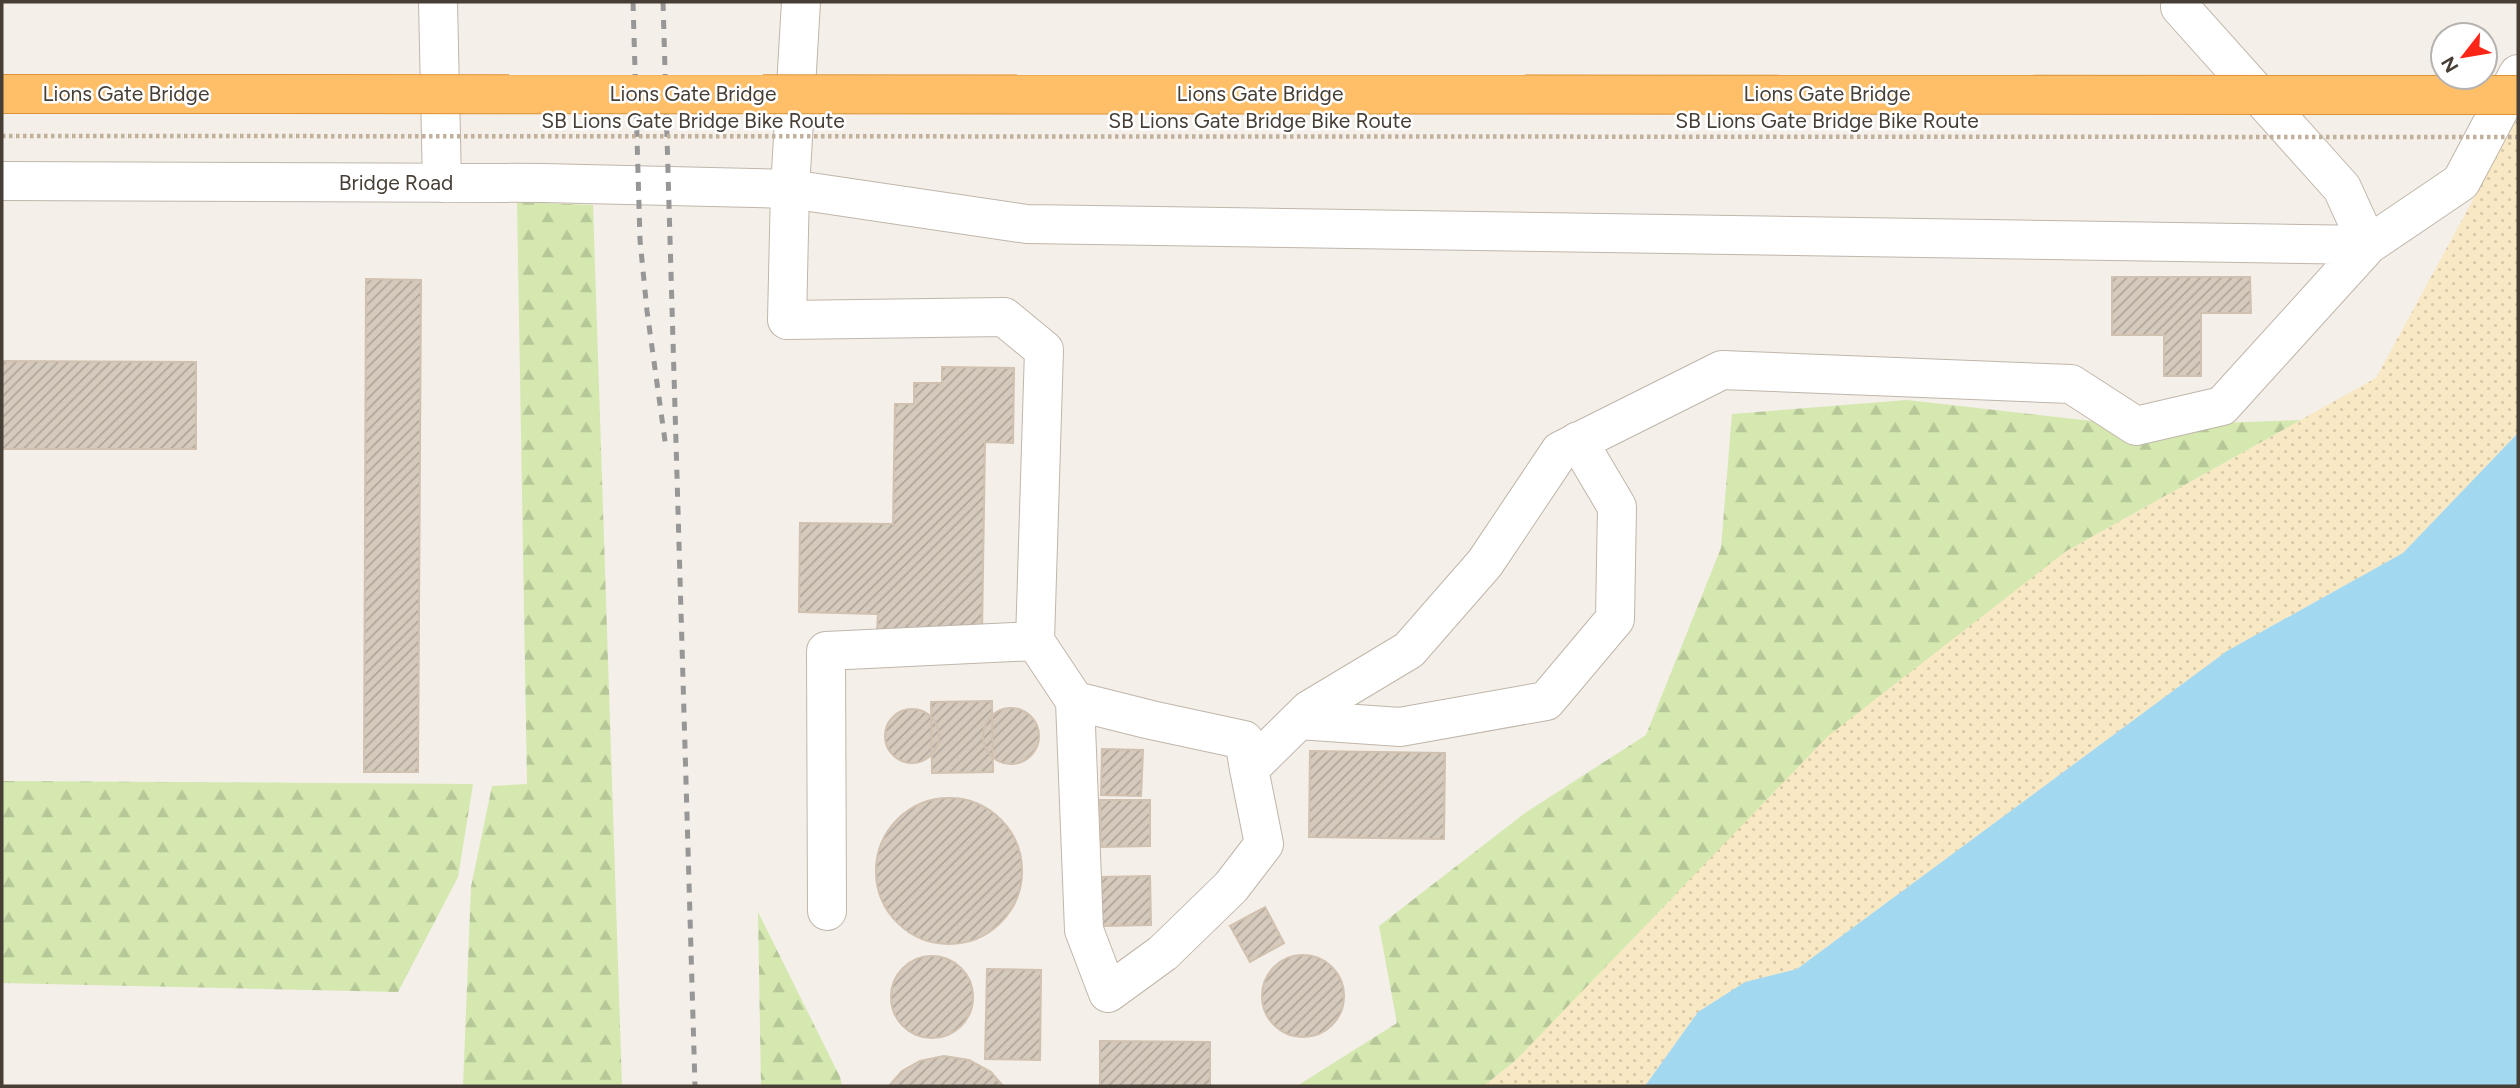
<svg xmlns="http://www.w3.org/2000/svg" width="2520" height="1088" font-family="Figtree,sans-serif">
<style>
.forest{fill:url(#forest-firs)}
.sand{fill:url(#sand-dots)}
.water{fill:#a3d8f1}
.building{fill:url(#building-hatch);stroke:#d1c1b0;stroke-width:2}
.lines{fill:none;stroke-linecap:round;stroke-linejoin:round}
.minor-casing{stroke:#c0b6aa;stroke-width:40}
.minor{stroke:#fff;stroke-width:38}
.rail{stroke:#979797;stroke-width:5;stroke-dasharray:9 9;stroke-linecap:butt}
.highway-bridge-casing{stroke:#df9236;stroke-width:40;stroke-linecap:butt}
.path-bridge{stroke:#c1b09b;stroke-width:4.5;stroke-dasharray:3.5 3.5;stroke-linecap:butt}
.highway-bridge{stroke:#ffbf68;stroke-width:38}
.labels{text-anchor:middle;stroke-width:5;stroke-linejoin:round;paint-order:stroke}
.street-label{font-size:21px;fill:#473f36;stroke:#fff}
</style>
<defs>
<pattern id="forest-firs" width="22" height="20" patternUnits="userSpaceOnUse" patternTransform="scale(1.75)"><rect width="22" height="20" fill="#d4e8b0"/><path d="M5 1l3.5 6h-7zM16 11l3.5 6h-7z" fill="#b7c898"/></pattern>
<pattern id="sand-dots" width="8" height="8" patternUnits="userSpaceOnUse" patternTransform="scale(1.75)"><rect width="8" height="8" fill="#f8e8c3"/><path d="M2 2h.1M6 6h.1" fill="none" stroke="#d6c8a8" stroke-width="1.8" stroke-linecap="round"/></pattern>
<pattern id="building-hatch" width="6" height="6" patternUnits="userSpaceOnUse" patternTransform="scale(1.75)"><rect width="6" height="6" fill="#d6cabd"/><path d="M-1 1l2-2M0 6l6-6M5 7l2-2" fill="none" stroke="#afa59a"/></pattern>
</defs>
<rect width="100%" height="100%" fill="#f4efe8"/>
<path class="forest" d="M 517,202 L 593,205 L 622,1086 L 463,1086 L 471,887 L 492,786 L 527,784 Z
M 1907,400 L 2136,426 L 2301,420 L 2065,552 L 1515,1061 L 1484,1086 L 1297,1086 L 1397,1023 L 1379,926 L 1525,813 L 1646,735 L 1721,548 L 1732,414 Z
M 2,781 L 473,784 L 458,877 L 398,992 L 2,983 Z
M 758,912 L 840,1077 L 842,1086 L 761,1086 Z"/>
<path class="sand" d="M 2518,117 L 2518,433 L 2403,553 L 2227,651 L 1797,969 L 1745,983 L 1698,1012 L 1645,1086 L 1484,1086 L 1515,1061 L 1828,736 L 2065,552 L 2376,378 Z"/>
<path class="water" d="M 2518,433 L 2518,1086 L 1645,1086 L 1698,1012 L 1745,982 L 1797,969 L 2227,651 L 2403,553 Z"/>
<path class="building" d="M 2112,277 L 2250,277 L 2251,313 L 2201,313 L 2201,376 L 2164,376 L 2164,335 L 2112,335 Z
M 366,279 L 421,280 L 418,772 L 364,772 Z
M 2,361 L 196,362 L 196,449 L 2,449 Z
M 942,367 L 1014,368 L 1013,443 L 985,442 L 982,633 L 877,631 L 878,614 L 799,612 L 800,523 L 893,524 L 895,404 L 914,404 L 914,383 L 942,383 Z
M 992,701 L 993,772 L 932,773 L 931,702 Z
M983 736a28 28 0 1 1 56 0a28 28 0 1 1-56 0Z
M885 736a27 27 0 1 1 54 0a27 27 0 1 1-54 0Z
M 1102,749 L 1143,750 L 1141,796 L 1101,795 Z
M 1310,751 L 1445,753 L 1444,839 L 1309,837 Z
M876 871a73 73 0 1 1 146 0a73 73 0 1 1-146 0Z
M 1100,800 L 1150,800 L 1150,846 L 1101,847 Z
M 1150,876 L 1151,925 L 1102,926 L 1101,877 Z
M 1265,907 L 1284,943 L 1250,962 L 1230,926 Z
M1262 996a41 41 0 1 1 82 0a41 41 0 1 1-82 0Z
M891 997a41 41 0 1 1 82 0a41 41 0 1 1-82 0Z
M 987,969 L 1041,970 L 1040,1060 L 985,1059 Z
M 1100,1041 L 1210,1042 L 1210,1086 L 1100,1086 Z
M 944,1056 L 969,1060 L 991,1072 L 1003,1086 L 889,1086 L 902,1071 L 920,1061 Z"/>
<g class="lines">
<g class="minor-casing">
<path id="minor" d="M 438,2 L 442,183
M 801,2 L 790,189 L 787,320 L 1004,317 L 1044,350 L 1035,641 L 1075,701
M 2,181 L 543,183 L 790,189 L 1027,224 L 2368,245 L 2461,182 L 2518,74
M 1299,720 L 1400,727 L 1546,701 L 1615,619 L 1617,507 L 1578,441
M 1249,769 L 1244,740 L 1151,720 L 1075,701 L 1084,930 L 1108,993 L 1163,953 L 1231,887 L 1264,844 L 1249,769 L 1309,710 L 1409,650 L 1485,563 L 1560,451 L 1722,370 L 2071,384 L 2136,426 L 2222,406 L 2368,245 L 2342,188 L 2180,7
M 827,911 L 826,651 L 1035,641"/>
</g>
<use href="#minor" class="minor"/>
<path class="rail" d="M 633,2 L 640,240 L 647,311 L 666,448
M 663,2 L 695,1086"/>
<g class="highway-bridge-casing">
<path id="highway-bridge" d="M 2,94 L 2518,95"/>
</g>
<path class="path-bridge" d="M 2,136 L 2518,137"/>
<use href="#highway-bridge" class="highway-bridge"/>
</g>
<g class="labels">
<g class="street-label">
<text x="126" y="101">Lions Gate Bridge</text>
<text x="693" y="101">Lions Gate Bridge</text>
<text x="1260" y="101">Lions Gate Bridge</text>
<text x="1827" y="101">Lions Gate Bridge</text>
<text x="693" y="128">SB Lions Gate Bridge Bike Route</text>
<text x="1260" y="128">SB Lions Gate Bridge Bike Route</text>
<text x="1827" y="128">SB Lions Gate Bridge Bike Route</text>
<text x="396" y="190">Bridge Road</text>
</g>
</g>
<rect width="2520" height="1088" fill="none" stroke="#473f36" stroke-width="7"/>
<g transform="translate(2464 56) rotate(239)"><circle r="33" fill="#ffffff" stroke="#b5b2af" stroke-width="2"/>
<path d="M0-5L12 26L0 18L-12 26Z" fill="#fc2517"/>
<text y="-10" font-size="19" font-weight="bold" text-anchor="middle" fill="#473f36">N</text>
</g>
</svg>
